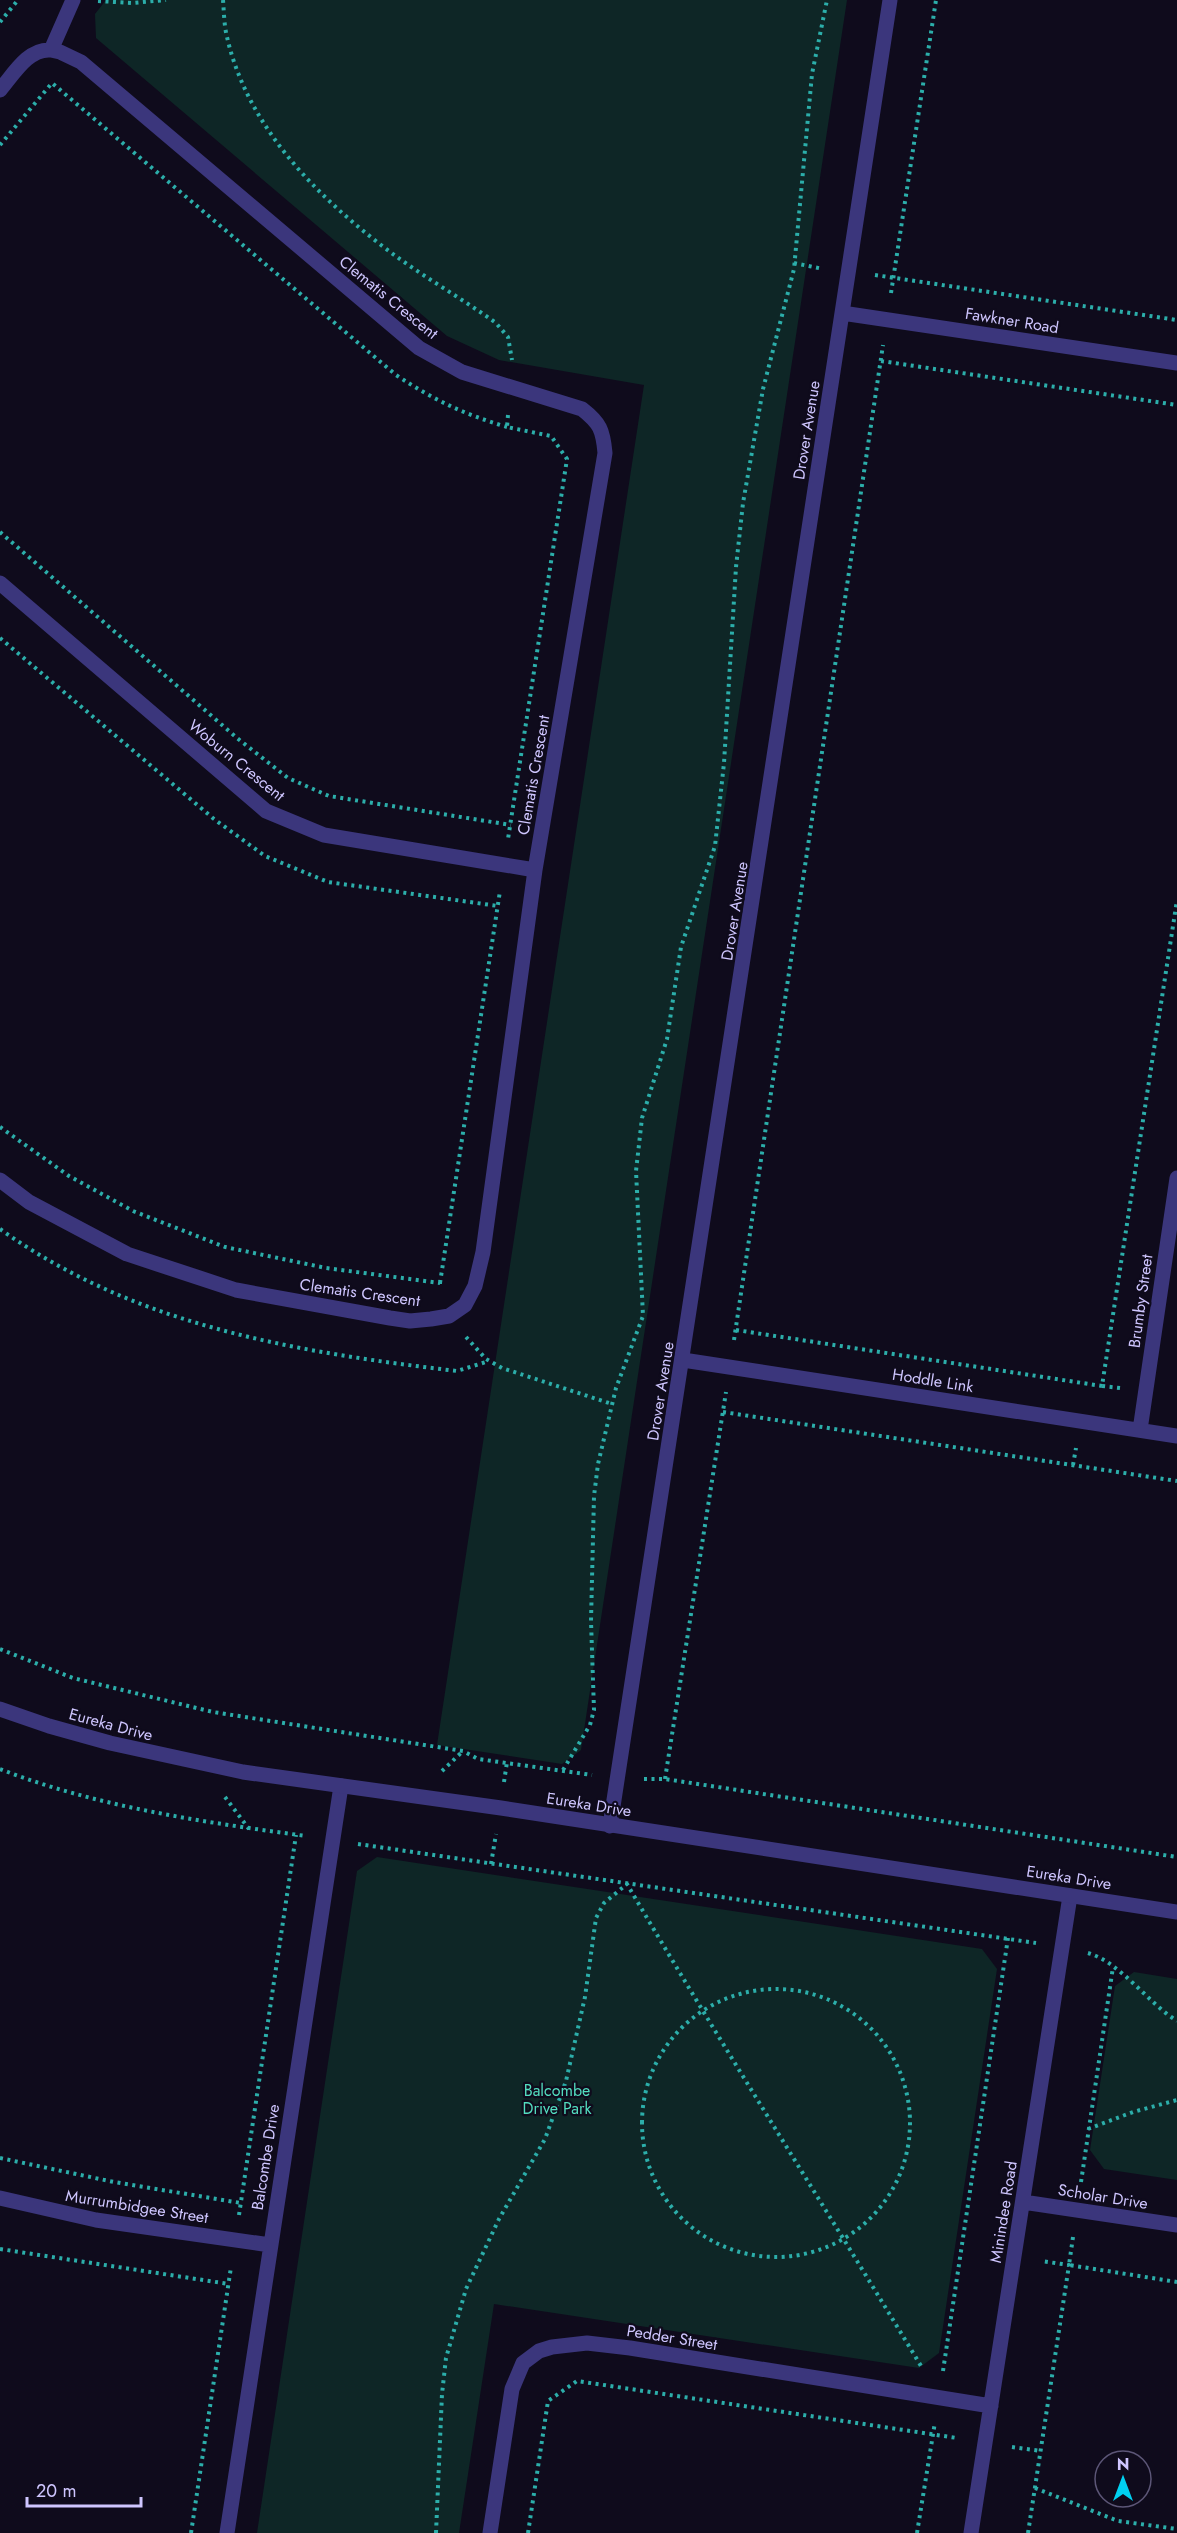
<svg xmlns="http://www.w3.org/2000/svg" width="1177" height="2533" font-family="Jost,sans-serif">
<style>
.green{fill:#0e2626}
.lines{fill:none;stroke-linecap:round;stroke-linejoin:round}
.path{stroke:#2caeaa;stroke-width:4;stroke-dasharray:3 4.5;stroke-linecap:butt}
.minor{stroke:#3b367c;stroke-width:15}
.tertiary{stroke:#3b367c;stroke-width:15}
.labels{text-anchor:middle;stroke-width:4.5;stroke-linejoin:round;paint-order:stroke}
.street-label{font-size:16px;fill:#cfc6ff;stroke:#0f0b1c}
.park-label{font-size:16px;fill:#53dec0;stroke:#0f0b1c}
</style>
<rect width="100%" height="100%" fill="#0f0b1c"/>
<path class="green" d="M 106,0 L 847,0 L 581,1750 L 562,1764 L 437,1745 L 644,385 L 499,360 L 447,336 L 96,38 L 95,14 Z
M 377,1857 L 982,1949 L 997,1969 L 939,2353 L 919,2368 L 494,2304 L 459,2533 L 257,2533 L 357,1871 Z
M 1134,1972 L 1177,1979 L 1177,2180 L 1104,2169 L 1090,2150 L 1115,1986 Z"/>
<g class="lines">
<path class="path" d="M 223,0 C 224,12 224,25 227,37 C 248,130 322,202 397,257 C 429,280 464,300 496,323 L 508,337 L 512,360
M 98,1 L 132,3 L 166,0
M 0,22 L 18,0
M 0,145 L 52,83 L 396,375 C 434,400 463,414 507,427
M 794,263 L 823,269
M 875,275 L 1177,320
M 891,293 L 936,0
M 881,361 L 1177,405
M 508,415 L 507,427 L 551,436 L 567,459 L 508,839
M 0,532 L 237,738 L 288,778 L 329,796 L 511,825
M 0,638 L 214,819 L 265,856 L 328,882 L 498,906
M 0,1127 L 69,1176 L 133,1211 L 225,1247 L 326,1268 L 440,1283 L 440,1285
M 0,1229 C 136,1326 295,1352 457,1371 L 489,1361
M 440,1283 L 500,891
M 736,1330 L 1102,1386
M 466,1337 L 486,1359 L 502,1368 L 612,1404
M 734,1340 L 883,345
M 1120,1388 L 1102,1386 L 1177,900
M 723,1412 L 1177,1481
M 1073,1465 L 1076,1448
M 0,1649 L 73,1678 L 213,1712 L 463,1751 L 478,1759 L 592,1775
M 0,1769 C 97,1807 203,1822 306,1836
M 563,1770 L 590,1725 L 594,1710 L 591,1621 L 594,1496 L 598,1464 L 616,1388 L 643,1316 L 636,1171 L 642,1118 L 667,1039 L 681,947 L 715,846 L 724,763 L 736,567 L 743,503 L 763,389 L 794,269 L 812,74 L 827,0
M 442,1771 L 463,1751
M 644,1779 L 665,1779 L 1177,1857
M 665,1779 L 726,1392
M 504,1782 L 507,1762
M 225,1797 L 249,1829
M 358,1844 L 1036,1943
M 491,1864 L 496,1834
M 1088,1953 C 1120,1962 1148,2003 1177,2021
M642 2123a134 134 0 1 1 268 0a134 134 0 1 1-268 0Z
M 1088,2129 L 1133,2112 L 1177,2100
M 0,2158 L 114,2182 L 241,2203
M 1081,2182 L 1113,1967
M 239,2215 L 296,1835
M 1073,2237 L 1069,2265 L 1177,2282
M 0,2249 L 229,2284
M 943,2371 L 1008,1938
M 1012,2447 L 1041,2451
M 1035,2488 L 1118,2521 L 1177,2529
M 191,2533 L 231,2267
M 436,2533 L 442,2394 L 446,2358 L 466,2289 L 499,2219 L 545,2139 L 566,2081 L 585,1997 L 596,1918 L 604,1903 L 627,1884 C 722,2046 824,2205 921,2366
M 528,2533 L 548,2401 L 577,2381 L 957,2438
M 917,2533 L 935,2422
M 1028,2533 L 1069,2265 L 1041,2261"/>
<path class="minor" d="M 0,90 C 13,75 28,48 51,50 L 73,0
M 842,313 L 1177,363
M 0,583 L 266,811 L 324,835 L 535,870
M 0,1180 L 29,1202 L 127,1254 L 236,1290 L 390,1318 L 410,1321 L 431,1319 L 449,1316 L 465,1305 L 475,1286 L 483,1252 L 535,870 L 605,453 C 603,430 600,423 582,409 L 462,372 L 419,348 L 81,62 L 60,52 L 51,50
M 683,1360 L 1177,1436
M 1140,1430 L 1177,1178
M 610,1826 L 890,0
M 0,2198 L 96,2220 L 270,2245
M 1023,2202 L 1177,2225
M 227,2533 L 341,1786
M 490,2533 L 512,2389 L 523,2363 L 539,2351 L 552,2347 L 587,2343 L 630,2348 L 991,2406
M 971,2533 L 1070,1896"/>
<path class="tertiary" d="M 0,1709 L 49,1726 L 110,1743 L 243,1772 L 501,1808 L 1177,1912"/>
</g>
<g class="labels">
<g class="street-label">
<text transform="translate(389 297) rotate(39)" y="6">Clematis Crescent</text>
<text transform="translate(1012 320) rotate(9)" y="6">Fawkner Road</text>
<text transform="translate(806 430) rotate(-81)" y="6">Drover Avenue</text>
<text transform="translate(237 760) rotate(39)" y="6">Woburn Crescent</text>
<text transform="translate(533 775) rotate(-80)" y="6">Clematis Crescent</text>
<text transform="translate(734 911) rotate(-81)" y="6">Drover Avenue</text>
<text transform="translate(360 1292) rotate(8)" y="6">Clematis Crescent</text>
<text transform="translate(1140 1301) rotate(-82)" y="6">Brumby Street</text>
<text transform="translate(933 1380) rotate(9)" y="6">Hoddle Link</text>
<text transform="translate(660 1391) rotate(-81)" y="6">Drover Avenue</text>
<text transform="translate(111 1724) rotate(15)" y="6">Eureka Drive</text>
<text transform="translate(589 1804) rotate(9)" y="6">Eureka Drive</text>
<text transform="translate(1069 1877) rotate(9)" y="6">Eureka Drive</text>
<text transform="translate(265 2157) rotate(-81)" y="6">Balcombe Drive</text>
<text transform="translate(1103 2196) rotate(9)" y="6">Scholar Drive</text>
<text transform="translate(137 2206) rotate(9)" y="6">Murrumbidgee Street</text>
<text transform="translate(1003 2212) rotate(-81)" y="6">Minindee Road</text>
<text transform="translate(672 2337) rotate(9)" y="6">Pedder Street</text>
</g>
<g class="park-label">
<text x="557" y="2096">Balcombe<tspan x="557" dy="18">Drive Park</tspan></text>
</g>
</g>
<g transform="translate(1123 2479)"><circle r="28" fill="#0f0b1c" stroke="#5c5677" stroke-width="1.5"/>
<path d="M0-4.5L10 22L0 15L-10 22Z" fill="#00d1f1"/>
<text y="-9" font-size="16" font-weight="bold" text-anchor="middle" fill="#cfc6ff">N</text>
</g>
<path d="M27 2497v9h114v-9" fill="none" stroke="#cfc6ff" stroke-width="3"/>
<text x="36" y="2497" font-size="18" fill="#cfc6ff" stroke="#0f0b1c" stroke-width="4.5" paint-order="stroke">20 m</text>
</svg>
